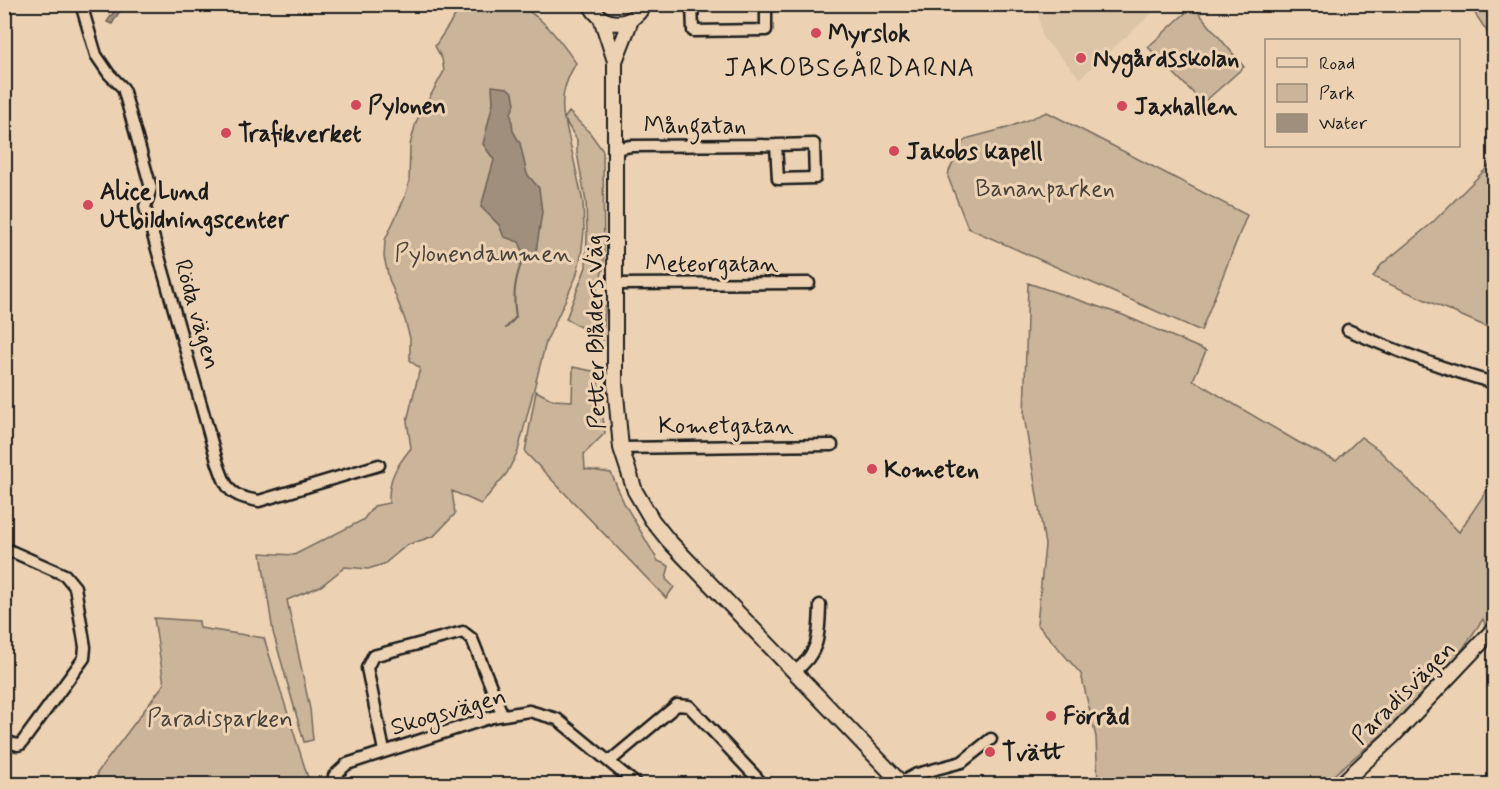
<svg xmlns="http://www.w3.org/2000/svg" width="1499" height="789" font-family="Mynerve,sans-serif">
<style>
.built{fill:#dcc4a7}
.green{fill:#cab49a;stroke:#73685b;stroke-width:1.5}
.water{fill:#a08f7c;stroke:#6b6156;stroke-width:1.5}
.lines{fill:none;stroke-linecap:round;stroke-linejoin:round}
.stream{stroke:#6b6156;stroke-width:2}
.minor-casing{stroke:#1c1c1c;stroke-width:15}
.tertiary-casing{stroke:#1c1c1c;stroke-width:18}
.minor{stroke:#ecd2b3;stroke-width:10}
.tertiary{stroke:#ecd2b3;stroke-width:14}
.poi-dot{fill:#d1495b;stroke:#ecd2b3;stroke-width:2}
.labels{text-anchor:middle;stroke-width:6;stroke-linejoin:round;paint-order:stroke}
.poi-label{font-size:24px;font-weight:bold;fill:#1c1c1c;stroke:#ecd2b3;text-anchor:start}
.street-label{font-size:24px;fill:#1c1c1c;stroke:#ecd2b3}
.park-label{font-size:24px;fill:#48423c;stroke:#ecd2b3}
.neighbourhood-label{font-size:26px;letter-spacing:1.5px;fill:#1c1c1c;stroke:#ecd2b3}
</style>
<rect width="100%" height="100%" fill="#ecd2b3"/>
<filter id="ink" filterUnits="userSpaceOnUse"><feTurbulence type="fractalNoise" baseFrequency=".0167" numOctaves="2"/><feDisplacementMap in="SourceGraphic" scale="12" xChannelSelector="R" yChannelSelector="G"/><feConvolveMatrix kernelMatrix="1 2 1 2 8 2 1 2 1" color-interpolation-filters="sRGB"/></filter>
<g filter="url(#ink)">
<path class="built" d="M 1037,5 L 1037,4 L 1161,5 L 1080,78 L 1042,37 Z"/>
<path class="green" d="M 1473,4 L 1494,5 L 1494,42 L 1470,6 Z
M 462,5 C 478,5 499,1 514,5 C 541,12 561,42 576,63 C 565,82 560,97 564,119 L 569,112 L 590,133 L 603,151 L 604,267 L 597,287 L 598,299 L 605,307 L 603,340 L 566,319 L 586,267 L 587,234 L 586,202 L 577,153 L 577,140 L 565,120 L 583,202 L 584,231 L 581,256 L 576,277 L 546,342 L 518,451 L 507,473 L 481,504 L 452,491 L 455,514 L 434,536 L 407,545 L 384,564 L 368,569 L 345,567 L 321,586 L 287,600 L 310,709 L 313,740 L 304,742 L 273,632 L 261,553 L 294,555 L 363,520 L 374,506 L 389,503 C 388,478 396,467 411,448 L 407,421 L 420,368 L 410,361 L 410,338 L 405,320 L 389,279 L 384,257 L 385,240 L 405,197 L 409,183 L 410,145 L 416,122 L 444,71 L 442,59 L 435,46 Z
M 1193,6 L 1244,67 L 1203,103 L 1148,47 Z
M 1047,112 L 1247,215 L 1201,331 L 968,228 L 948,177 L 949,171 L 963,142 L 969,138 L 1007,128 Z
M 1494,161 L 1494,330 L 1373,277 L 1381,265 L 1432,223 Z
M 1028,283 L 1123,315 L 1206,351 L 1193,380 L 1298,442 L 1336,461 L 1361,437 L 1379,450 L 1459,532 L 1487,490 L 1494,489 L 1494,619 L 1487,629 L 1483,619 L 1460,653 L 1387,730 L 1323,784 L 1098,784 L 1096,737 L 1081,674 L 1037,624 L 1045,545 L 1024,416 Z
M 573,367 L 597,372 L 605,433 L 584,454 L 585,469 L 611,473 L 624,503 L 658,561 L 669,566 L 666,579 L 674,587 L 666,598 L 525,452 L 536,391 L 553,400 L 572,401 Z
M 154,618 L 199,621 L 200,628 L 264,638 L 310,784 L 99,784 L 97,773 L 164,684 Z"/>
<path class="water" d="M 119,4 L 128,5 L 129,7 L 119,12 L 112,24 L 107,22 Z
M 492,86 L 507,88 L 513,93 L 515,104 L 511,113 L 513,131 L 520,143 L 527,174 L 539,188 L 542,212 L 535,259 L 521,264 L 522,249 L 519,242 L 504,237 L 499,225 L 481,207 L 494,160 L 483,144 L 493,103 Z"/>
<g class="lines">
<path class="stream" d="M 506,328 L 516,317 C 513,298 514,283 521,264"/>
<g class="minor-casing">
<path id="minor" d="M 81,4 L 96,55 L 109,74 L 123,88 L 151,188 L 145,207 L 217,461 C 227,489 228,496 259,501 L 379,465
M 692,4 L 693,31 L 766,30 L 766,4
M 614,149 L 631,146 L 776,145 L 778,179 L 815,178 L 814,144 L 776,145
M 616,284 L 809,283
M 1348,330 C 1396,351 1444,369 1494,383
M 621,448 L 832,445
M 4,548 L 65,575 L 75,587 L 85,647 L 84,658 L 21,744 L 18,745 L 4,741
M 794,672 C 820,653 819,635 820,605
M 384,751 L 367,668 L 373,656 L 463,632 L 472,639 L 502,714
M 610,761 L 677,705 L 689,706 L 757,778 L 756,784
M 900,783 L 917,774 L 962,762 L 991,739
M 333,784 L 334,776 L 347,764 L 492,717 L 529,711 L 557,719 L 636,784"/>
</g>
<g class="tertiary-casing">
<path id="tertiary" d="M 590,4 C 602,29 632,29 644,4
M 601,18 L 615,61
M 631,20 L 615,61 L 615,384 L 621,448 L 635,491 L 652,520 L 668,540 L 902,784
M 1341,784 L 1393,736 L 1494,629"/>
</g>
<use href="#minor" class="minor"/>
<use href="#tertiary" class="tertiary"/>
</g>
</g>
<g class="poi-dot">
<circle cx="816" cy="33" r="6"/>
<circle cx="1081" cy="58" r="6"/>
<circle cx="356" cy="105" r="6"/>
<circle cx="1122" cy="106" r="6"/>
<circle cx="226" cy="133" r="6"/>
<circle cx="894" cy="151" r="6"/>
<circle cx="88" cy="205" r="6"/>
<circle cx="872" cy="469" r="6"/>
<circle cx="1051" cy="716" r="6"/>
<circle cx="990" cy="752" r="6"/>
</g>
<g class="labels">
<g class="poi-label">
<text x="828" y="41">Myrslok</text>
<text x="1093" y="66">Nygårdsskolan</text>
<text x="368" y="113">Pylonen</text>
<text x="1134" y="114">Jaxhallen</text>
<text x="238" y="141">Trafikverket</text>
<text x="906" y="159">Jakobs kapell</text>
<text x="100" y="199">Alice Lund<tspan x="100" dy="28">Utbildningscenter</tspan></text>
<text x="884" y="477">Kometen</text>
<text x="1063" y="724">Förråd</text>
<text x="1002" y="760">Tvätt</text>
</g>
<g class="street-label">
<text x="695" y="133">Mångatan</text>
<text x="712" y="271">Meteorgatan</text>
<text transform="translate(198 314) rotate(74)" y="8">Röda vägen</text>
<text transform="translate(595 332) rotate(-91)" y="8">Petter Blåders Väg</text>
<text x="726" y="433">Kometgatan</text>
<text transform="translate(1403 692) rotate(-45)" y="8">Paradisvägen</text>
<text transform="translate(448 711) rotate(-16)" y="8">Skogsvägen</text>
</g>
<g class="park-label">
<text x="1045" y="196">Bananparken</text>
<text x="483" y="261">Pylonendammen</text>
<text x="220" y="726">Paradisparken</text>
</g>
<g class="neighbourhood-label">
<text x="850" y="76">JAKOBSGÅRDARNA</text>
</g>
</g>
<rect width="1499" height="789" fill="none" stroke="#ecd2b3" stroke-width="24"/>
<rect x="12" y="12" width="1475" height="765" fill="none" stroke="#1c1c1c" stroke-width="2" filter="url(#ink)"/>
<rect x="1265" y="39" width="195" height="108" fill="#ecd2b3" stroke="#998977" stroke-width="1.5"/>
<rect x="1277" y="58" width="30" height="9" fill="#ecd2b3" stroke="#998977" stroke-width="1.5"/>
<text x="1319" y="69" font-size="18" fill="#1c1c1c">Road</text>
<rect x="1277" y="84" width="30" height="18" fill="#cab49a" stroke="#998977" stroke-width="1.5"/>
<text x="1319" y="99" font-size="18" fill="#1c1c1c">Park</text>
<rect x="1277" y="114" width="30" height="18" fill="#a08f7c" stroke="#998977" stroke-width="1.5"/>
<text x="1319" y="129" font-size="18" fill="#1c1c1c">Water</text>
</svg>
